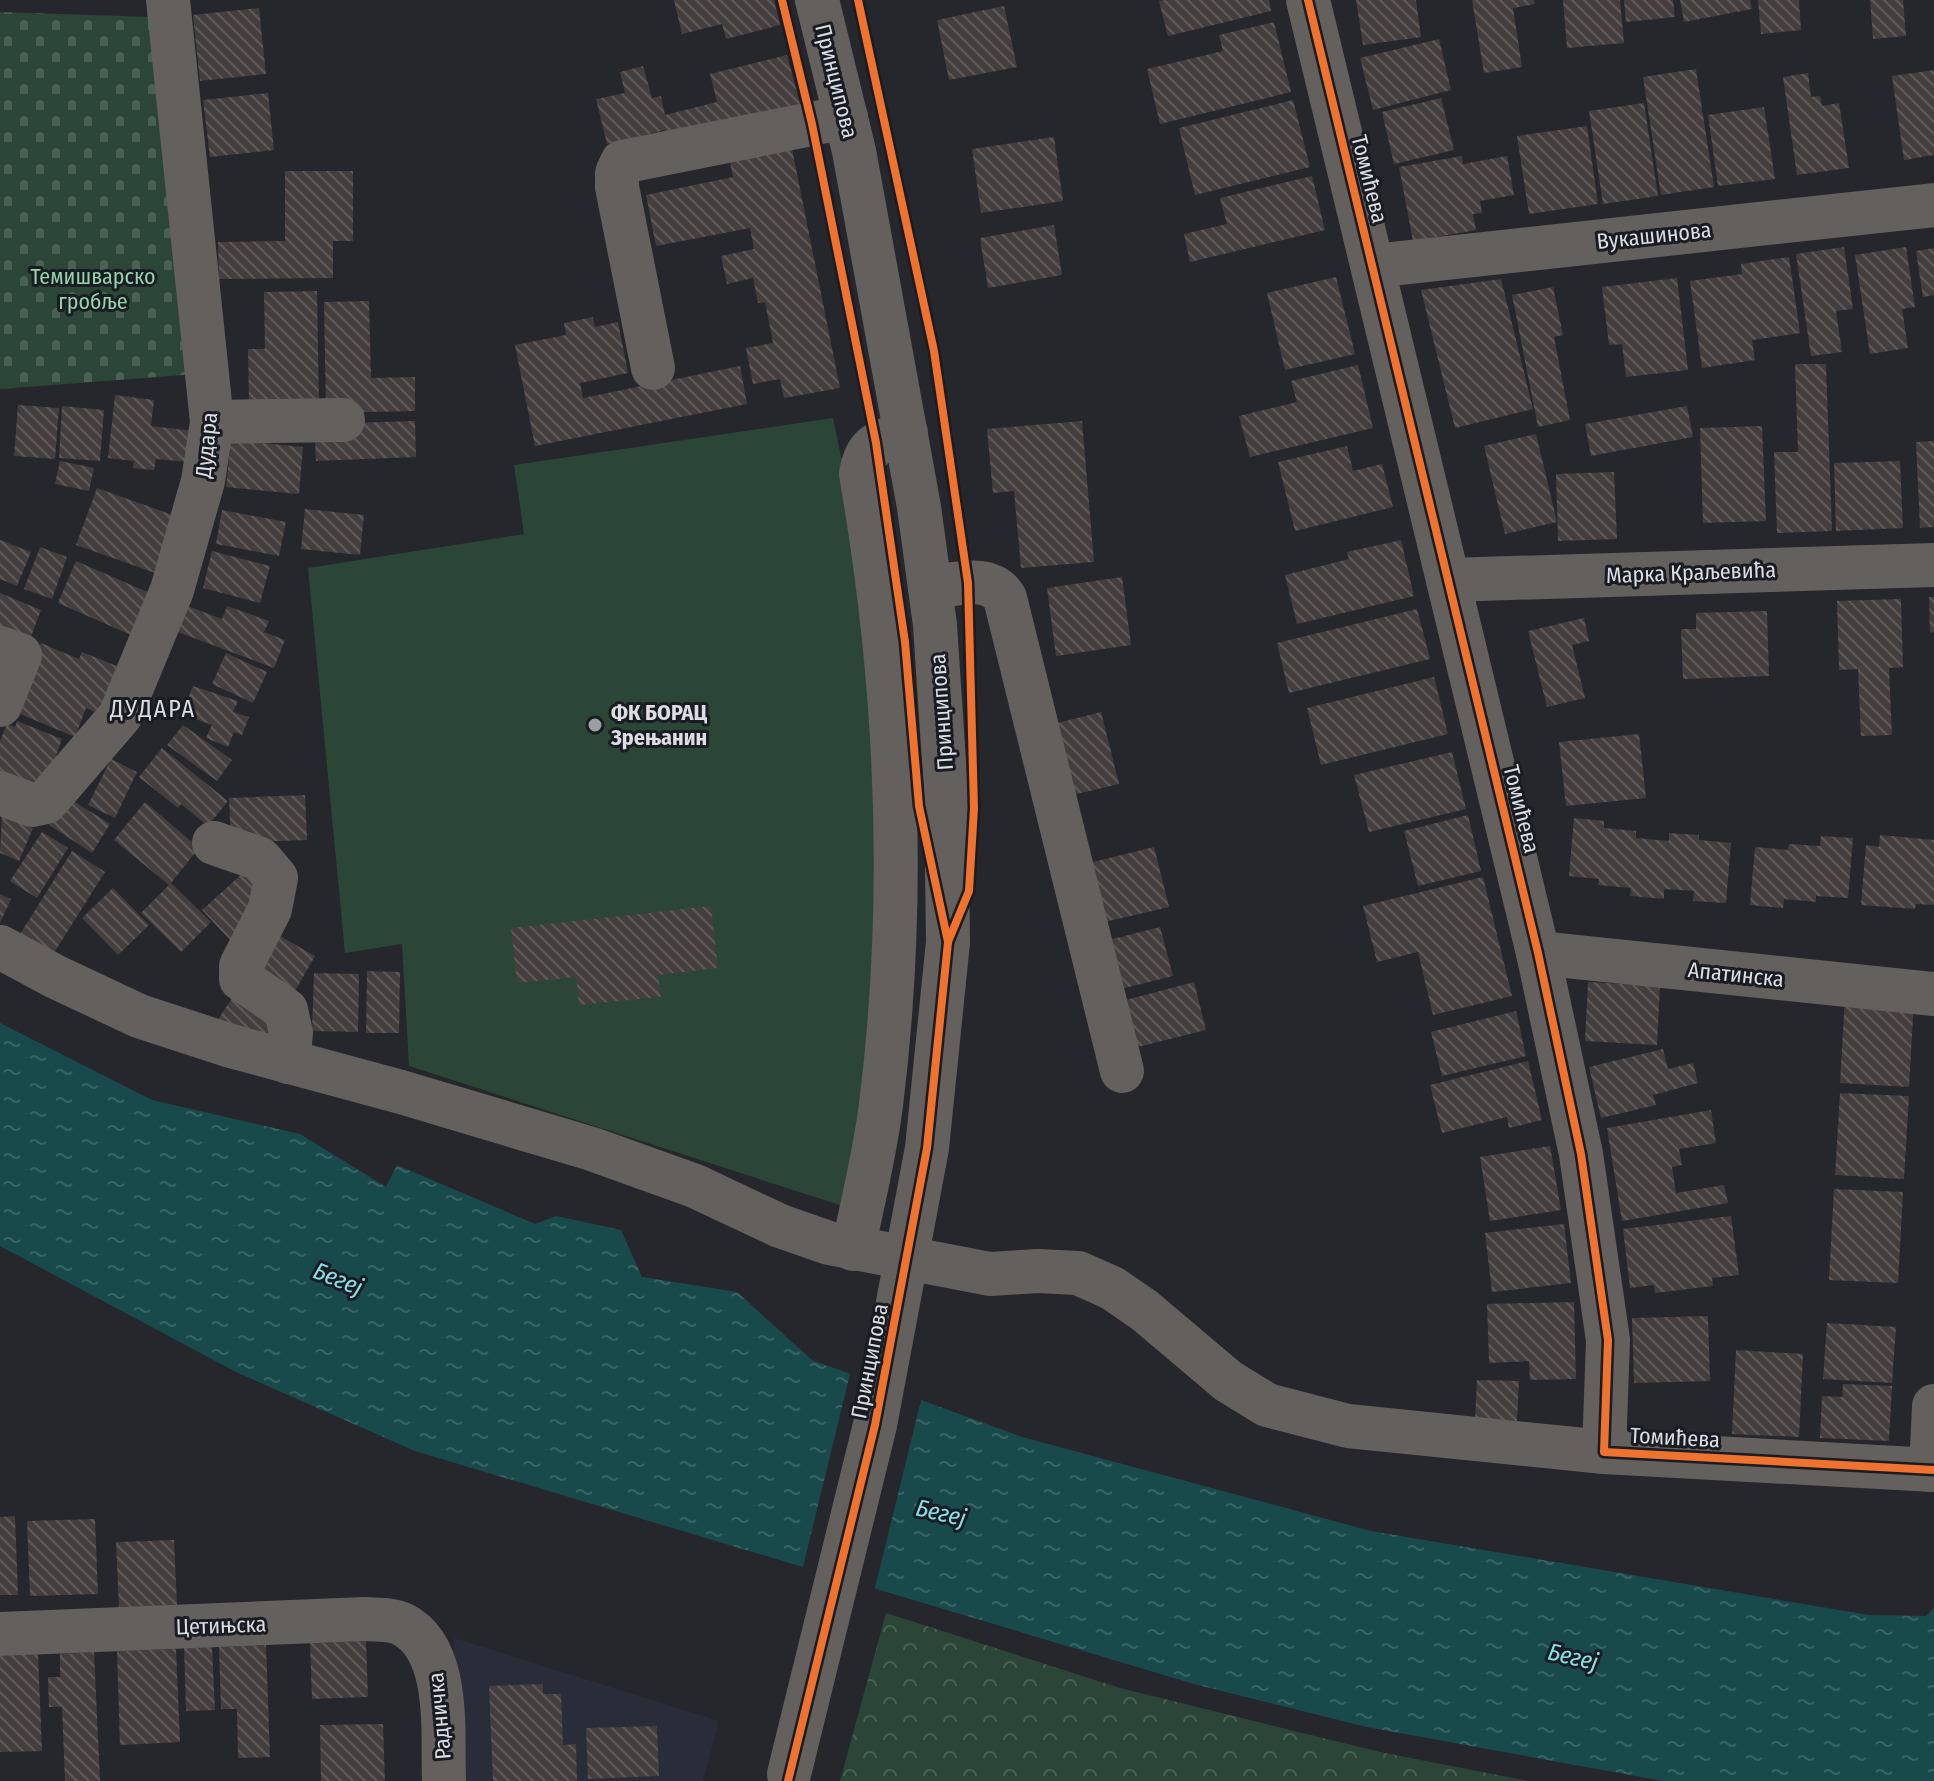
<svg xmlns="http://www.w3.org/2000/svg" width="1934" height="1781" font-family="'Fira Sans Condensed',sans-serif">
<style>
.built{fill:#292d3a}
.forest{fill:url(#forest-crowns)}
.cemetery{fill:url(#cemetery-stones)}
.pitch{fill:#2b4636}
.water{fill:url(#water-ripples)}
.pier{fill:#26272c}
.building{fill:url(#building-back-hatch)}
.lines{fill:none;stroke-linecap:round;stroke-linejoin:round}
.minor{stroke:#64605d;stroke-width:44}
.minor-bridge{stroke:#64605d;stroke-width:44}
.cycleway-casing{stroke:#1a1c24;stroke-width:13}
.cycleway{stroke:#ef722f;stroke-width:8}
.poi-dot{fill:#9d9ea4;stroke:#1a1c24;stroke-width:3}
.labels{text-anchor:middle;stroke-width:6;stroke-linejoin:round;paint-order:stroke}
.street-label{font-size:22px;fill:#dddee4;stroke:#1a1c24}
.park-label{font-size:22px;fill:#95d3aa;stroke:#1a1c24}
.poi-label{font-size:22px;font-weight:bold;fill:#dddee4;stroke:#1a1c24;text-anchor:start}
.neighbourhood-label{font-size:24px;letter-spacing:2px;fill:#dddee4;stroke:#1a1c24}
.water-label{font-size:24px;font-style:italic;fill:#88e0e5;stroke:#1a1c24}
</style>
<defs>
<pattern id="forest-crowns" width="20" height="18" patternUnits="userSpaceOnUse" patternTransform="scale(2)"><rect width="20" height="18" fill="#2b4636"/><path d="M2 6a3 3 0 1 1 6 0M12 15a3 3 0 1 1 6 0" fill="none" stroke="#496053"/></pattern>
<pattern id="cemetery-stones" width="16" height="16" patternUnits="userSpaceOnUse" patternTransform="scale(2)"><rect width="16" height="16" fill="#2b4636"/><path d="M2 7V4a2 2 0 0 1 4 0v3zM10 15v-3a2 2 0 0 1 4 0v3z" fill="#496053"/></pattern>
<pattern id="water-ripples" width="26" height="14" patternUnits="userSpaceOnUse" patternTransform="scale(2)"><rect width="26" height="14" fill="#184a4c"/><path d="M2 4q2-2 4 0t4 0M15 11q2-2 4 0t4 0" fill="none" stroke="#396466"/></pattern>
<pattern id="building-back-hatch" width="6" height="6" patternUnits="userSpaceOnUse" patternTransform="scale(2)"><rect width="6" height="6" fill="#443e3e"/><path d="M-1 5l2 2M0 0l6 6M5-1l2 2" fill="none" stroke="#5f595a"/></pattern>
</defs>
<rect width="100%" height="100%" fill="#26272c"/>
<polygon class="built" points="454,1638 719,1721 703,1781 459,1781"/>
<polygon class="forest" points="886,1613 1120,1688 1380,1752 1528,1781 840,1781"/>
<polygon class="cemetery" points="0,12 151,17 197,374 0,389"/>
<polygon class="pitch" points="833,418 853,514 882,791 873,1061 846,1207 409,1066 402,944 345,953 308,568 524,534 514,465"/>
<polygon class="water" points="0,1023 152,1100 300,1134 386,1187 397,1165 535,1224 556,1216 621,1230 642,1277 737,1292 812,1360 1022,1437 1371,1531 1869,1615 1926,1616 1934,1608 1934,1781 1663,1781 1367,1727 1194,1684 415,1451 236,1372 0,1246"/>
<polygon class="pier" points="851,1370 922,1396 874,1592 802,1571"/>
<g class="building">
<polygon points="674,0 774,0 780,25 726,39 722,24 682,34"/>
<polygon points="1165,0 1269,0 1271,11 1168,36 1159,1"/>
<polygon points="1356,0 1416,0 1421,37 1363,45"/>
<polygon points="1472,0 1534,0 1535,4 1513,8 1522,67 1484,73"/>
<polygon points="1563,0 1620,0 1624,43 1567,48"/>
<polygon points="1624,0 1673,0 1675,17 1626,22"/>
<polygon points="1680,0 1750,0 1752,9 1684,22"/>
<polygon points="1758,0 1799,0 1801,30 1761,34"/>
<polygon points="1870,0 1903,0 1906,36 1873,39"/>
<polygon points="1004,6 1017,67 949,80 937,20"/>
<polygon points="259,8 266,74 200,81 193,15"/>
<polygon points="1274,22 1291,92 1160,124 1147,69 1223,51 1219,35"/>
<polygon points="1439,39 1451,90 1373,110 1360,58"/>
<polygon points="787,55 802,111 669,144 665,130 607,144 596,99 625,93 620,72 643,66 652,98 661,96 665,115 717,102 710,74"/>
<polygon points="1696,69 1714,187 1661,195 1643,77"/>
<polygon points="1934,70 1934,155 1904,160 1892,76"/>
<polygon points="1808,73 1811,97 1820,96 1822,106 1839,103 1849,168 1797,175 1783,77"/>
<polygon points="268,93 274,150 210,157 203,100"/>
<polygon points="1441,98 1454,150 1394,164 1382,112"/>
<polygon points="1293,100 1310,167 1195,195 1179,128"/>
<polygon points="1644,103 1658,196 1603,204 1589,111"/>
<polygon points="1764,107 1775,179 1718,186 1708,115"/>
<polygon points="1587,126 1598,204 1529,214 1517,136"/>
<polygon points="1054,137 1063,201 981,213 972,149"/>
<polygon points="790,139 840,388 784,398 780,379 753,384 746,348 773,343 765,302 758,303 753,278 727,284 721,256 754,249 750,228 656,246 646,195 733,177 728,152"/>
<polygon points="1462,156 1463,164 1507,156 1514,195 1480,201 1482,213 1473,214 1476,230 1413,241 1399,167"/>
<polygon points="285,171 353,171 353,241 333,241 333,278 219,279 218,242 285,241"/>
<polygon points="1312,176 1325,230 1190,262 1184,234 1227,224 1220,198"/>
<polygon points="1054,225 1062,275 988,288 980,238"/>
<polygon points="1844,247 1853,309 1836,311 1842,352 1811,356 1796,254"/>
<polygon points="1906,247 1915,307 1902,309 1908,348 1870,354 1855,255"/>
<polygon points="1934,248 1934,295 1923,297 1916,251"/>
<polygon points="1789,257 1800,333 1752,340 1755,360 1702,368 1690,281 1742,274 1741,264"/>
<polygon points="1336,277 1355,354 1285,370 1267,293"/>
<polygon points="1677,278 1688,370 1626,377 1622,344 1609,345 1602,287"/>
<polygon points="1501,279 1533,409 1455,428 1421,290"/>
<polygon points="1553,287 1563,335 1554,337 1570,420 1538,427 1512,295"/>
<polygon points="317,291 319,405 249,407 248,349 265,349 264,292"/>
<polygon points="369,301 371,378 415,377 415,411 326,413 324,302"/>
<polygon points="593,317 595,327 618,322 628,373 580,383 583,398 740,366 747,404 535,446 515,345 566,335 564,323"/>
<polygon points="1795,364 1826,364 1832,531 1777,533 1774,452 1798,452"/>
<polygon points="1358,365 1373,428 1250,457 1239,416 1297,402 1291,381"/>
<polygon points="115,395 154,400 151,426 194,431 190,462 156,459 154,470 133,468 134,461 108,458"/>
<polygon points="18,405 59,408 55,459 14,456"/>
<polygon points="62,406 104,410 100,461 59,458"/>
<polygon points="1687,406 1693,437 1591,456 1585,424"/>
<polygon points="415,421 416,457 316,461 314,424"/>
<polygon points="1082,421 1094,562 1021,568 1014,491 993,493 987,429"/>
<polygon points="1762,426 1766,521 1703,523 1700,428"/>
<polygon points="1536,434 1557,522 1505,534 1484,446"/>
<polygon points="231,440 303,447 299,494 226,487"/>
<polygon points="1934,441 1934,527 1920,528 1916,442"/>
<polygon points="1347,446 1353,471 1382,464 1393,507 1295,531 1278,462"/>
<polygon points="60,461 94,468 89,491 55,484"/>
<polygon points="1900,461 1903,528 1836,531 1834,463"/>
<polygon points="1614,472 1617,539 1558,541 1556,474"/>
<polygon points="97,488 181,518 161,575 76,545"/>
<polygon points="305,509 364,515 360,555 301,549"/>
<polygon points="222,510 286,522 279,556 216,544"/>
<polygon points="0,540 31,552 17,586 0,579"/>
<polygon points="1401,540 1414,596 1297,624 1285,575 1349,559 1347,552"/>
<polygon points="40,547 67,557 52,599 24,589"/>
<polygon points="212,551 270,566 260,603 203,588"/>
<polygon points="76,561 159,597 140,639 58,603"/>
<polygon points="1122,577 1131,645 1056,656 1047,588"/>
<polygon points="0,593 41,610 27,647 0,636"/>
<polygon points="1929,597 1934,597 1934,632 1930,633"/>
<polygon points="1901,599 1903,667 1889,668 1892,735 1861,736 1858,669 1839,670 1837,601"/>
<polygon points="185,605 222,619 227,606 269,621 264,632 285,640 274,668 175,631"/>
<polygon points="1417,609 1430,659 1289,693 1277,643"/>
<polygon points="1767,611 1769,676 1683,679 1681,629 1696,629 1696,613"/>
<polygon points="1584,618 1589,641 1572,645 1585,698 1547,707 1528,631"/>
<polygon points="41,643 79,659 82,652 119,667 100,714 86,708 75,737 13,711"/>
<polygon points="226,653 267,672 253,703 212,684"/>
<polygon points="1434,677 1448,734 1321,765 1307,708"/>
<polygon points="193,686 238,701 233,712 249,717 242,735 234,732 228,747 206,738 212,725 182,714"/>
<polygon points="1101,712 1119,784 1060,798 1042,727"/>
<polygon points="17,721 62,739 54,761 32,795 0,782 0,741 7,724 15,727"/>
<polygon points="183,725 232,760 217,781 167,745"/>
<polygon points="1639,734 1646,798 1566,806 1559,742"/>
<polygon points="162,748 228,801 208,826 181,804 178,808 139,777"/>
<polygon points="1452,752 1466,809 1369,832 1354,775"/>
<polygon points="111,759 137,772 115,818 88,805"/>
<polygon points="305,795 307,840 231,843 229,798"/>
<polygon points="67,797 110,824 92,853 49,825"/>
<polygon points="145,802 199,848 171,883 211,922 181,952 141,913 169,885 114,840"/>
<polygon points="2,815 33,828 19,861 0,853"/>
<polygon points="1468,815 1481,871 1418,886 1404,831"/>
<polygon points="1574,818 1604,821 1604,828 1636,831 1636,838 1669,841 1669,833 1699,835 1699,840 1731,843 1726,903 1693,901 1694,891 1664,889 1664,899 1630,896 1631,888 1598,885 1599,879 1569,876"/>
<polygon points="42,832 68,848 37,898 10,881"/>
<polygon points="1880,835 1934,840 1934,905 1916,904 1915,909 1861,905 1866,845 1879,847"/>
<polygon points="1821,836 1853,838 1848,898 1816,896 1816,902 1784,899 1783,908 1750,905 1755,847 1788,850 1789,844 1820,846"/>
<polygon points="1154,847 1169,907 1092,925 1077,866"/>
<polygon points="72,851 105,872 50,959 17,939"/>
<polygon points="243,873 271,903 230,940 202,910"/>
<polygon points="1483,877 1512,996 1433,1015 1418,952 1377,962 1363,906"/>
<polygon points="113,888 149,925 118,955 82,918"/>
<polygon points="0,894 11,899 0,923"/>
<polygon points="711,906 718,968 658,975 661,997 579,1005 576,977 517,983 511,928"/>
<polygon points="1160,927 1173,976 1109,992 1097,943"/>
<polygon points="278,935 315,956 291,998 254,977"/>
<polygon points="367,971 400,972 399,1033 366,1033"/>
<polygon points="314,973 359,974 358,1032 312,1031"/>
<polygon points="1194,982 1206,1030 1134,1048 1122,1001"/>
<polygon points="1588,982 1660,986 1657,1045 1585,1041"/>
<polygon points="234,995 283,1023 266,1052 215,1024"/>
<polygon points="1845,997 1914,1001 1909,1087 1840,1083"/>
<polygon points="1516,1011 1526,1056 1442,1076 1431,1032"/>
<polygon points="1663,1049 1668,1069 1693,1063 1698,1083 1653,1095 1656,1105 1601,1118 1589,1067"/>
<polygon points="1528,1061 1542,1120 1509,1128 1507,1117 1442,1133 1430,1085"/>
<polygon points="1840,1093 1909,1096 1904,1179 1835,1175"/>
<polygon points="1711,1110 1716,1143 1679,1149 1682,1165 1672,1167 1676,1193 1724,1185 1728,1203 1622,1221 1607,1128"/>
<polygon points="1550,1146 1561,1210 1490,1221 1480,1157"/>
<polygon points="1834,1189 1903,1192 1898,1283 1829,1280"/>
<polygon points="1731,1216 1739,1275 1712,1278 1713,1286 1655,1293 1654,1285 1630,1288 1623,1229"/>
<polygon points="1564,1224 1571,1283 1492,1292 1485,1233"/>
<polygon points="1574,1302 1576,1379 1530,1380 1529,1361 1489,1363 1487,1304"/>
<polygon points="1708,1316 1710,1381 1634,1383 1632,1318"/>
<polygon points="1827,1323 1896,1327 1892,1383 1823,1379"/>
<polygon points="1736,1350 1803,1354 1799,1437 1732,1434"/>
<polygon points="1477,1380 1519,1381 1517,1421 1475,1419"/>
<polygon points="1843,1384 1892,1386 1889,1441 1820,1438 1822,1396 1842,1397"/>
<polygon points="15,1516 18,1595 0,1595 0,1517"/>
<polygon points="95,1519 98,1594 30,1596 27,1521"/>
<polygon points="174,1540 177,1606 119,1608 116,1542"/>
<polygon points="366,1641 368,1697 312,1699 310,1643"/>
<polygon points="266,1645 270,1757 238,1758 237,1709 221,1709 219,1647"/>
<polygon points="212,1647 215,1710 186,1711 184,1648"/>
<polygon points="176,1649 180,1742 120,1745 117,1651"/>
<polygon points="94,1652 100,1781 65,1781 62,1707 49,1707 48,1677 60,1677 60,1654"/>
<polygon points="38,1654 42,1751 0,1752 0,1656"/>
<polygon points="543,1684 543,1694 561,1694 563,1745 576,1744 577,1781 493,1781 489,1686"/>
<polygon points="383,1724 385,1781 321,1781 320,1725"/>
<polygon points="657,1726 659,1776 588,1779 586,1728"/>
</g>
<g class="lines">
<g class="minor">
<polyline points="817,0 854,151 919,507 935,625 946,792 948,942"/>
<polyline points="1308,0 1538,953 1581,1154 1608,1340 1604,1452 1934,1470"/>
<polyline points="1373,266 1934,205"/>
<polyline points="653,368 617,187 617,173 622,162 846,117"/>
<polyline points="212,422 343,420"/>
<polyline points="1448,580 1934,565"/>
<path d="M930,587C955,585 990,573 1005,598L1122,1071"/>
<polyline points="0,648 20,655 0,705"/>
<polyline points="0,793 32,805 46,802 120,716 172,590 203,481 212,422 168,0"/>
<polyline points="214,843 260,859 276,878 270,909 241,966 241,979 286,1010 291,1033 288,1062"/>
<polyline points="0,947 56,977 139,1016 231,1046 401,1092 592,1149 695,1186 780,1226 829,1243 990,1274 1038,1271 1078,1273 1112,1288 1144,1310 1228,1381 1267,1405 1348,1426 1604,1452"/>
<polyline points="1538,953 1934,994"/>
<path d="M853,1249C863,1201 875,1153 881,1105C907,896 897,681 861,474C866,443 879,442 906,433"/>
<polyline points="1931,1470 1934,1406"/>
<path d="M0,1634L365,1619C376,1620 392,1619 402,1624C452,1649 442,1734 444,1781"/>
</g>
<polyline class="minor-bridge" points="789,1774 875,1425 927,1148 948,942"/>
<g class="cycleway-casing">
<g id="cycleway">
<polyline points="782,0 812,124 876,443 905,642 919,806 948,942"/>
<polyline points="1308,0 1538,953 1581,1154 1608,1340 1604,1452 1934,1470"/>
<polyline points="788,1781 875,1425 927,1148 948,942 969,891 974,808 968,583 934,351 858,0"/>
</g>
</g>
<use href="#cycleway" class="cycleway"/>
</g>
<circle class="poi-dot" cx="595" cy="725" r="8"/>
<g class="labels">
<g class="street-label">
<text transform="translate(837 81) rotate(76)" y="8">Принципова</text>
<text transform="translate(1370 179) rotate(76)" y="8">Томићева</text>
<text transform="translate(1654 235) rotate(-6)" y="8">Вукашинова</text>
<text transform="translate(206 445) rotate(-84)" y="8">Дудара</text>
<text transform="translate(1691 572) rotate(-2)" y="8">Марка Краљевића</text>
<text transform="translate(941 712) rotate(-94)" y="8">Принципова</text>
<text transform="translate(1522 809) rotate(76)" y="8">Томићева</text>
<text transform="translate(1736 974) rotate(6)" y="8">Апатинска</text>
<text transform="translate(869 1361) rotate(-79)" y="8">Принципова</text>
<text transform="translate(1675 1437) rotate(3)" y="8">Томићева</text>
<text transform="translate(221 1625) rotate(-2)" y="8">Цетињска</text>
<text transform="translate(439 1716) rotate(-95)" y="8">Радничка</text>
</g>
<g class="park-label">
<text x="93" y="284">Темишварско<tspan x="93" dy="25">гробље</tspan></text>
</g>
<g class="poi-label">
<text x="611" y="720">ФК БОРАЦ<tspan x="611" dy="25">Зрењанин</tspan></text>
</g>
<g class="neighbourhood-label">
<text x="153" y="717">ДУДАРА</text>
</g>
<g class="water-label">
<text transform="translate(338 1279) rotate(22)" y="8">Бегеј</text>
<text transform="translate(941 1513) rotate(13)" y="8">Бегеј</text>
<text transform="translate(1573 1657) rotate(13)" y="8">Бегеј</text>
</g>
</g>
</svg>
